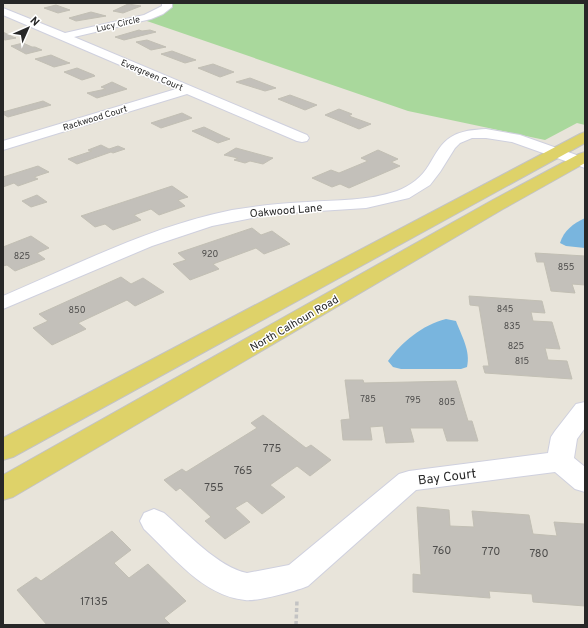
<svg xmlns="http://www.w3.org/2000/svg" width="588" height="628" font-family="Overpass,sans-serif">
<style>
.green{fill:#a9d89c}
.water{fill:#79b5de}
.building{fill:#c3c0ba;stroke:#c2bfb4}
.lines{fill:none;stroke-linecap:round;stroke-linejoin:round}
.minor-casing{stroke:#cfd0de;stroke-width:2}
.major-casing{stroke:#c3c3c3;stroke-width:2}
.path{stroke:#c3c3c3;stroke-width:3.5;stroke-dasharray:4 2.5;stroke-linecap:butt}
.minor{fill:#fff;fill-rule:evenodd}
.major{fill:#ded269;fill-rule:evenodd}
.labels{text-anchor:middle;stroke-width:3;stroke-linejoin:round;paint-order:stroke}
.far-street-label{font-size:9px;fill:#272727;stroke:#fff}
.number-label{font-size:9px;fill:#4e4d4c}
.street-label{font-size:11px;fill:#272727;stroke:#fff}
.near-number-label{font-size:11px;fill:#4e4d4c}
.near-street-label{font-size:13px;fill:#272727;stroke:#fff}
</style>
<rect width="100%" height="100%" fill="#e8e4da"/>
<polygon class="green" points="173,3 585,3 585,125 577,123 545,140 408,111 144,20 164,13 173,7"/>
<g class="water">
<path d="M585,218V248L566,246L560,243C564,230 573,224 585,218Z"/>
<path d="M446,319L456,321C461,335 471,351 467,367L461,369H401L393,367L388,361C402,342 422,325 446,319Z"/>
</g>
<g class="building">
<polygon points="128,4 141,6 123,13 113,11"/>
<polygon points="56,5 70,10 58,13 44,8"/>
<polygon points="91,12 106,16 76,21 69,18"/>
<polygon points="139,30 142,31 150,30 156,32 124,40 115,37"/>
<polygon points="3,32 13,37 16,38 5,40 3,39"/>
<polygon points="147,40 166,47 151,50 136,42"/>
<polygon points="23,43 32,47 35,47 42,50 26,54 11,46"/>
<polygon points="172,51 196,60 185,63 161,54"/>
<polygon points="51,55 67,62 70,63 54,67 35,59"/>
<polygon points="213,64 234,72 220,77 198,68"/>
<polygon points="77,68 94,75 95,76 82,80 64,72"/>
<polygon points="250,78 276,88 265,91 236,82"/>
<polygon points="112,82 127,89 97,98 87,93 106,89 101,87"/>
<polygon points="290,95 317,105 305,110 278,99"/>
<polygon points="43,101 51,105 8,117 3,114 3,112"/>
<polygon points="339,109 352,114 349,116 371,124 359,129 325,115"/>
<polygon points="182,113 192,118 161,128 151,123"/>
<polygon points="204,127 225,137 230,139 218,143 192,131"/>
<polygon points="101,145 109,149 118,146 125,149 113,153 111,152 77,164 68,159 92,151 88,150"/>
<polygon points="236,148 269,157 273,158 263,164 250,161 245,163 234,160 238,158 224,155"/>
<polygon points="378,150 398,159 391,162 400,166 349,188 340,184 332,187 312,178 331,170 339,173 368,161 361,158"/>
<polygon points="38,166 49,172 34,177 38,179 18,186 14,183 3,187 3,177"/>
<polygon points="172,186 188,197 178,200 185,206 159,215 151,209 134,215 141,220 113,230 105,224 95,227 81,216"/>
<polygon points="37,195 47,202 31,207 22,201"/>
<polygon points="252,228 261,235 272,231 290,244 264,254 256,248 213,264 219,269 190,280 173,264 186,260 178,253"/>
<polygon points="31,236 49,248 37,253 45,259 15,271 7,265 3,266 3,247"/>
<polygon points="535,253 585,256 585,285 572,284 575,293 551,291 544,262 537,262"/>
<polygon points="121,277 131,284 143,278 164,292 135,306 127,300 78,323 86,329 52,345 33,328 48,321 39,314"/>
<polygon points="469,296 542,301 545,313 531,312 533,321 552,322 560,349 545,348 548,360 567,361 572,379 485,373 483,366 489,366 479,306 470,305"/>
<polygon points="345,380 363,380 364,383 456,381 468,421 472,421 478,441 447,441 443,428 410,428 414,442 386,443 383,426 370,427 372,440 343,440 341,420 350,419"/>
<polygon points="263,415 306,448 311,445 331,460 310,476 297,466 270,485 285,497 262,514 247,501 235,508 250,522 225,539 205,521 211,517 180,488 176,491 164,480 182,469 186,472 257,428 251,423"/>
<polygon points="417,507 449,510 450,526 474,527 472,511 529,515 533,534 557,536 554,522 584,524 585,606 533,602 532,594 489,591 490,598 413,592 413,574 421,575"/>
<polygon points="112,531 131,550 114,563 129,578 148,564 186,601 164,618 171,625 47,625 17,590 36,577 41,581"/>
</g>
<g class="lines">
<g class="minor-casing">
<g id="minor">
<polygon points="162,3 172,3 172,7 163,14 151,19 74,37 307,135 309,138 307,141 302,142 297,141 187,94 3,150 3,141 176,89 3,15 3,8 65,33 144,15 162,6"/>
<path d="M486,129L520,135L585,158V168L512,142L486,138H472L460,143L455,148L440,172L430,185L409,198L366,208L272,214L212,226L152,246L3,309V296C78,264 152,226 232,210C257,206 282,203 307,202C337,200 368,201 397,191C410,186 422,177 429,165C435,155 441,143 451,137C462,130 474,130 486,129Z"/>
<path d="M585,402V428L577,439L574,458L585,467V492L575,489L555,472L416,490L308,586C296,591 256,602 245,600C203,596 173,556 144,529L140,521L144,513L154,509L164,513C186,532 219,568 247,573L289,565L399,474L409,471L548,453L551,437L555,431L576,404Z"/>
</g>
</g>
<g class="major-casing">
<g id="major">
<polygon points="585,132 585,143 13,457 3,460 3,438 580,134"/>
<polygon points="585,152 585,163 503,209 13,497 3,500 3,475 491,201 579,154"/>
</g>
</g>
<polyline class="path" points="296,625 297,600"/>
<use href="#minor" class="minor"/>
<use href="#major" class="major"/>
</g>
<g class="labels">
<g class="far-street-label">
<text transform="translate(118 24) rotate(-13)" y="3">Lucy Circle</text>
<text transform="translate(152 75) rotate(23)" y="3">Evergreen Court</text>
<text transform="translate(95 118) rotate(-17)" y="3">Rackwood Court</text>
</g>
<g class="number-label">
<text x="210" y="257">920</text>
<text x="22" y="259">825</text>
<text x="566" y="270">855</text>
<text x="505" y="312">845</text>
<text x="77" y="313">850</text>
<text x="512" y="329">835</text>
<text x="516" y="349">825</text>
<text x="522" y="364">815</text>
<text x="368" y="402">785</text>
<text x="413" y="403">795</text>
<text x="447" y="405">805</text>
</g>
<g class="street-label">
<text transform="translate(286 210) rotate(-5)" y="4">Oakwood Lane</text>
<text transform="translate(294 323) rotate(-30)" y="4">North Calhoun Road</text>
</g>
<g class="near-number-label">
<text x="272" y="452">775</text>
<text x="243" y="474">765</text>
<text x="214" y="491">755</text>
<text x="442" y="554">760</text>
<text x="491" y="555">770</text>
<text x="539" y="557">780</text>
<text x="94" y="605">17135</text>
</g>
<g class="near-street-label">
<text transform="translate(447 476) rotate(-7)" y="5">Bay Court</text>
</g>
</g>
<rect width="588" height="628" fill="none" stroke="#272727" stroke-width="8"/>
<g transform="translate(28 28) rotate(45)" stroke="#ffffff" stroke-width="3" paint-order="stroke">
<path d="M0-3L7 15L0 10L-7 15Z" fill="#272727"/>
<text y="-6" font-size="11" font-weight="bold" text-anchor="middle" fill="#272727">N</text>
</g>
</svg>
